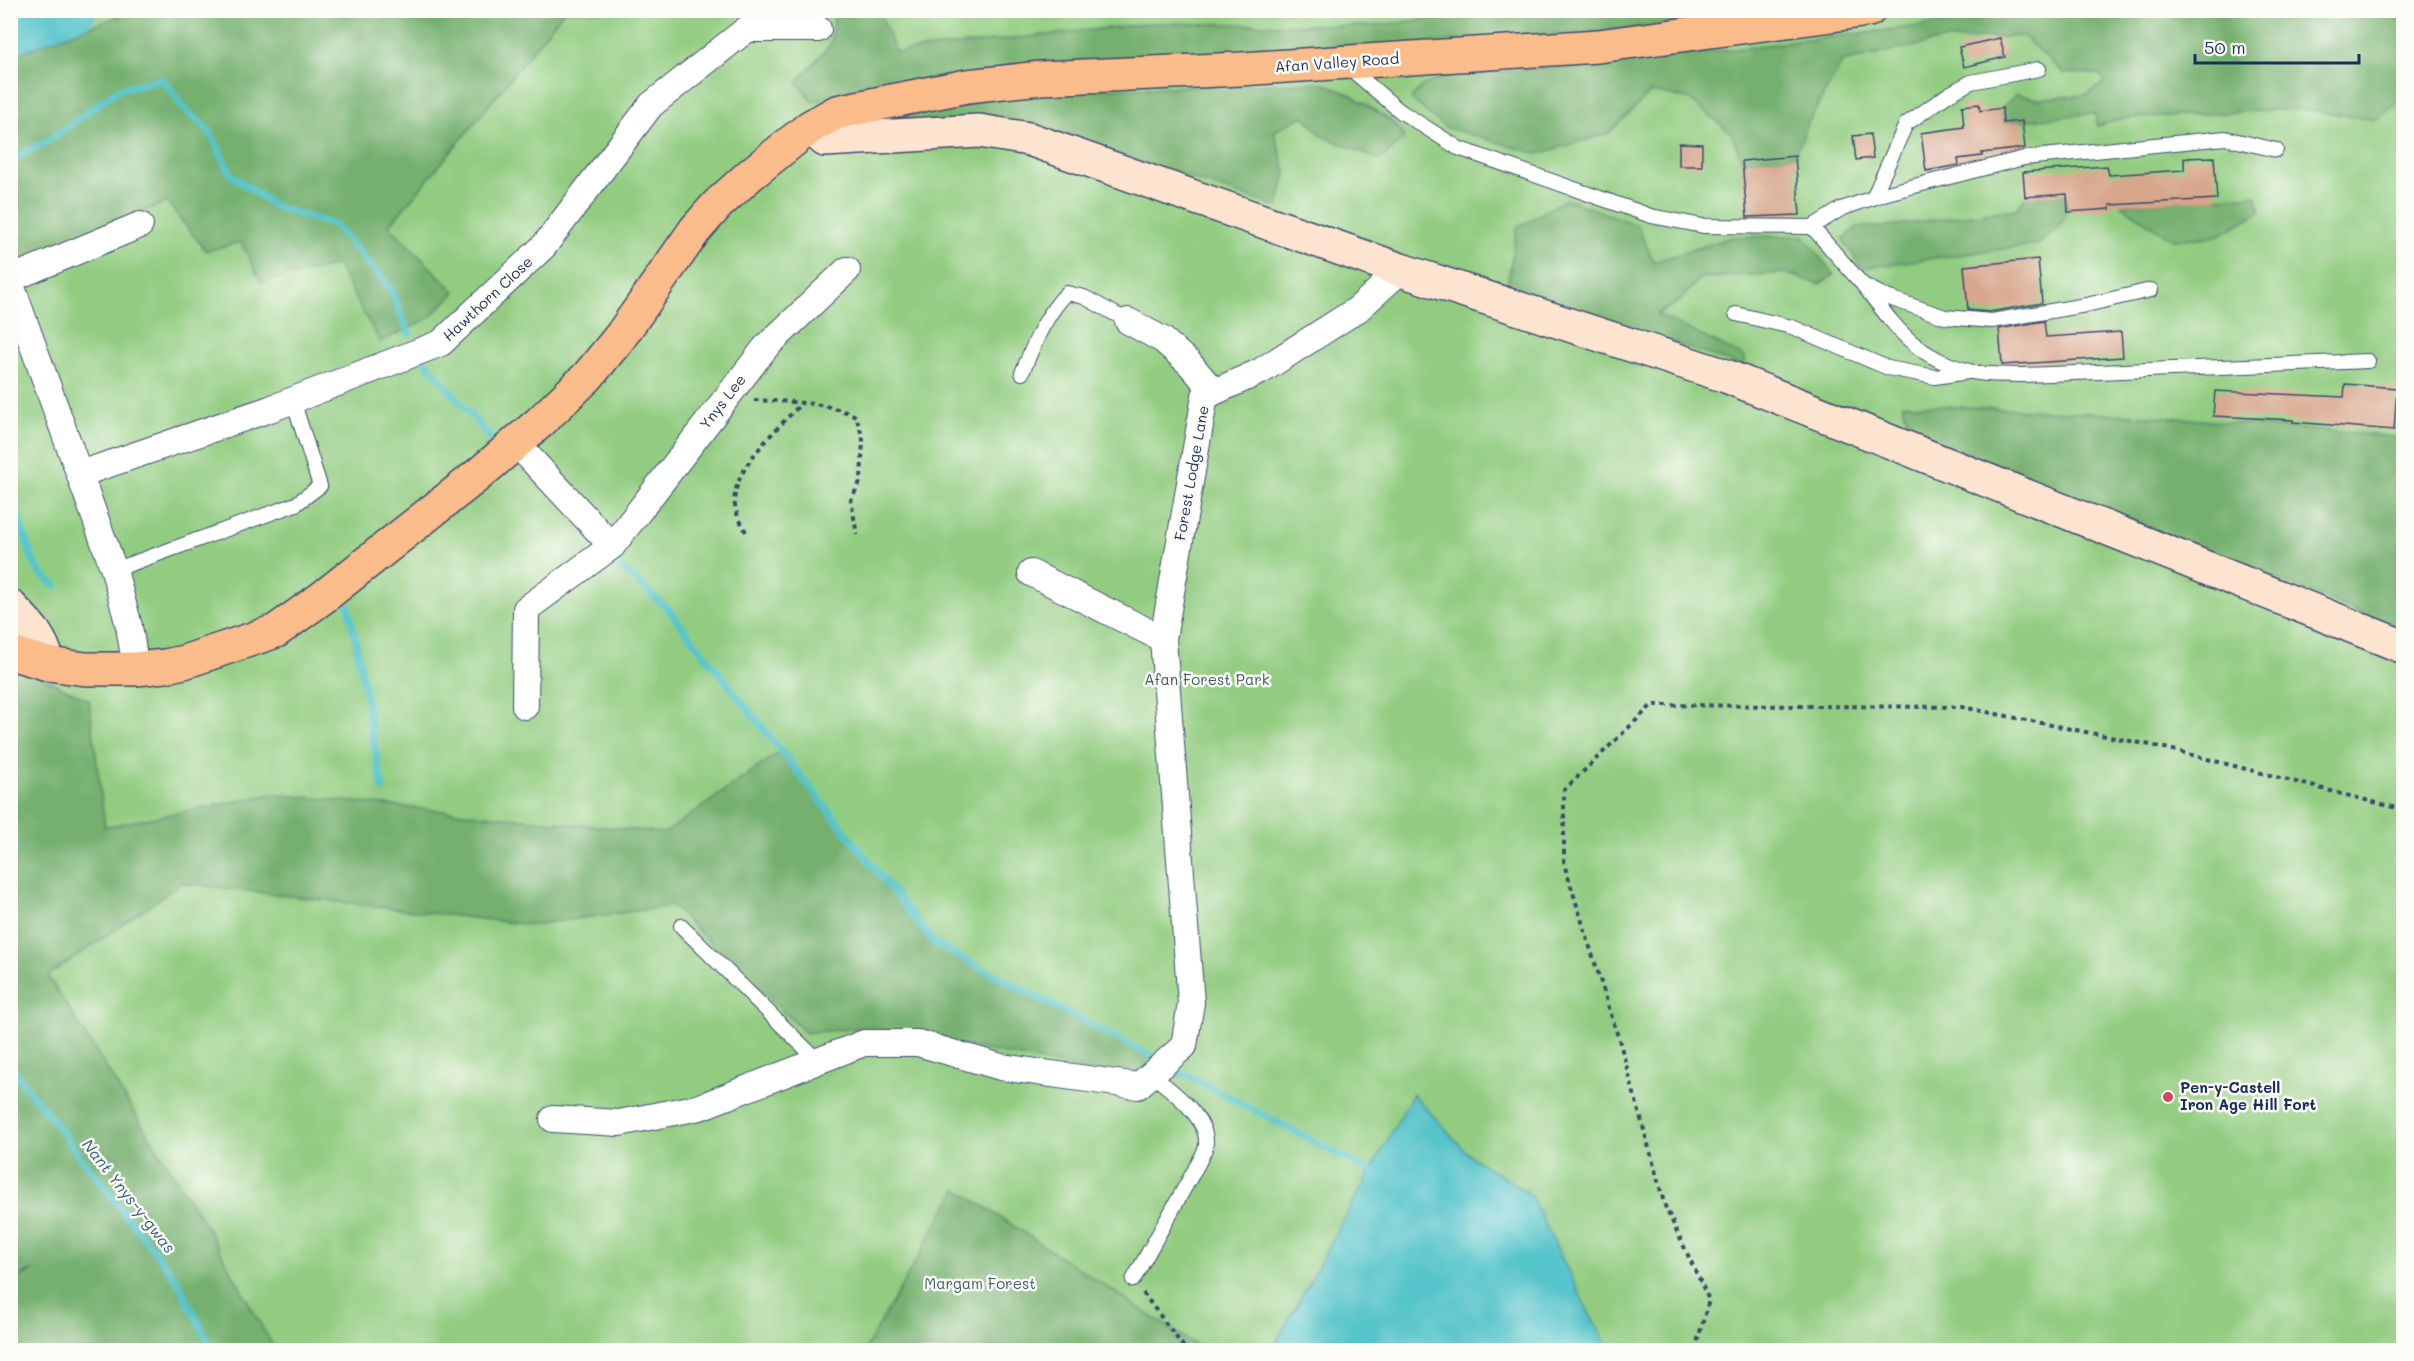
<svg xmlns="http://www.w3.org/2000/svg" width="2414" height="1361" font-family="Mali,sans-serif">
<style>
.green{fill:#91cc80;stroke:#567e6f;stroke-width:1.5}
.forest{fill:#74b06e;stroke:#487066;stroke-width:1.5}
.water{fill:#56c4cb;stroke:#387a94;stroke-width:1.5}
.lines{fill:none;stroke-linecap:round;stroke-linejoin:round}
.stream{stroke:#56c4cb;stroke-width:7}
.river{stroke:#56c4cb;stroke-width:39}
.building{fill:#d7a68b}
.lane-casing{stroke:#3b4a6e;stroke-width:16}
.street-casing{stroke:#3b4a6e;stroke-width:28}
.secondary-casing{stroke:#3b4a6e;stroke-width:36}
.primary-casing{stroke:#3b4a6e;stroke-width:36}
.path{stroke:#3b4a6e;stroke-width:4;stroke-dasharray:4.5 4.5;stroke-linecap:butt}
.lane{stroke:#fff;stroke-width:14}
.street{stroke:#fff;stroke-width:26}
.secondary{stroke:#fde4d0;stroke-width:33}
.primary{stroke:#f9bc8a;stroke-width:33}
.poi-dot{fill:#d1495b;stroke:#fdfcf7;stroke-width:2}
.labels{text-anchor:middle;stroke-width:5;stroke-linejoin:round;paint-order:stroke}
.street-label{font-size:15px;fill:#1b2f5e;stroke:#fdfcf7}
.park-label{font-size:15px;fill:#3e5e68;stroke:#fdfcf7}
.poi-label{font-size:15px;font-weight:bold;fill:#1b2f5e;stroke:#fdfcf7;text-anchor:start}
.water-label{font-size:16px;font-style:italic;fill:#2d5c7f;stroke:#fdfcf7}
</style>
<rect width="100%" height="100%" fill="#fdfcf7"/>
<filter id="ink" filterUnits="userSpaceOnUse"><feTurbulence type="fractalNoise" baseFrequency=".0167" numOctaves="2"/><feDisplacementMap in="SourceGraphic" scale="12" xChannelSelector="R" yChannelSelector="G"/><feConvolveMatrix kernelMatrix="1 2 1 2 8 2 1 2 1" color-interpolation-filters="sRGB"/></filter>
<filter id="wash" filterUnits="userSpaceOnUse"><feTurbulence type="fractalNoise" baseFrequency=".008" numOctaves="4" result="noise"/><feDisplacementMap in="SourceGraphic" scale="24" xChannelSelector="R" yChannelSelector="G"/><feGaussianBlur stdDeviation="1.35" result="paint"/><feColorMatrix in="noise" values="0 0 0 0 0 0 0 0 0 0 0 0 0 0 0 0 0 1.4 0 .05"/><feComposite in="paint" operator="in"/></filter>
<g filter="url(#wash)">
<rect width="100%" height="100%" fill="#f3e2c6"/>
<polygon class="green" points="10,11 2403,11 2403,1350 11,1350"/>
<g class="forest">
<polygon points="1509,10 1746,11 1628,29 940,77 862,88 813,102 797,82 831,44 835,11 879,11 896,52 1152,23 1370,26"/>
<polygon points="2280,10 2283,13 2307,10 2403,11 2403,98 2377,120 2301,109 2124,118 2097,126 2095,113 2003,123 2002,108 2016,94 2037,99 2086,95 2105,82 2100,74 2063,73 2023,36 1942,40 1842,62 1808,123 1795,156 1742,161 1731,133 1689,99 1651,92 1609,133 1538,154 1445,127 1411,99 1422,86 1443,77 1680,56 2040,11"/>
<polygon points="133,11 564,11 482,114 389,226 455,292 428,319 380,342 337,265 261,282 241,242 206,251 167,202 11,263 10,56"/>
<polygon points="1323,83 1351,95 1393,122 1405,138 1380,160 1322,136 1304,116 1274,131 1286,172 1278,207 1025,124 871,125 868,118 915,107 1052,90"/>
<path d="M2067,194C2069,222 2059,227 2039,244L1861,268L1843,239L1857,227H1882L2017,209L2025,197Z"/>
<polygon points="2256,195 2261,211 2218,236 2173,240 2121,205"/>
<polygon points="1566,199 1637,225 1654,262 1732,237 1804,236 1834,275 1819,284 1785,273 1700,278 1680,301 1657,314 1745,357 1745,367 1507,286 1517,228"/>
<polygon points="1902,404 2154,416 2395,437 2403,434 2403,630 1911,431"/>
<polygon points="11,663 89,700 105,827 273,794 665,833 781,751 935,944 1188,1076 1092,1071 870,1027 806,1033 672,906 531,925 182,883 48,976 206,1226 275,1350 11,1350 11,1282 35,1270 11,1277"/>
<polygon points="957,1189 1203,1350 865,1350"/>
</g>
<polygon class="water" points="1413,1094 1471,1157 1530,1194 1588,1311 1610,1350 1272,1350"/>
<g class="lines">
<g class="stream">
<polyline points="10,160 48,141 119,89 163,79 182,106 210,132 231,175 276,207 335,225 390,288 409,334"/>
<polyline points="425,361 491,439"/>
<polyline points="10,491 32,558 40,573 56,586"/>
<polyline points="623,569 668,609 935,944 1158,1060"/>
<path d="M348,606C363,667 369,728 383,789"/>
<polyline points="10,854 15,850"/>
<polyline points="1168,1065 1379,1176"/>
<polyline points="10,1066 176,1279 213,1350"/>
</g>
<polyline class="river" points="10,35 77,10"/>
</g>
<g id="blocks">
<g class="building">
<polygon points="2000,38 2005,57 1964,67 1959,47"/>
<polygon points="1979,104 1980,111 2002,108 2003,123 2022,121 2025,148 1982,153 1982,156 1958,159 1959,165 1926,171 1921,133 1964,127 1962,106"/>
<polygon points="1870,134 1873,158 1856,160 1853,136"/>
<polygon points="1679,143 1702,144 1702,166 1679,166"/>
<polygon points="1795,156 1800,215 1747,217 1742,161"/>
<polygon points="2214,157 2217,199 2110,205 2110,209 2068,212 2067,194 2025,197 2023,172 2107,166 2109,175 2184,170 2184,158"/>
<polygon points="2038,259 2042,303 1989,312 1968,310 1964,266"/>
<polygon points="2044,321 2046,337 2121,332 2123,357 2002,365 1999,329"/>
<polygon points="2345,384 2397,388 2394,430 2293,422 2293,420 2213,416 2215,391 2344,397"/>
</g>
</g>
</g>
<g filter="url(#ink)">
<use href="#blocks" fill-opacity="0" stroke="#3b4a6e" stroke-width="1.5"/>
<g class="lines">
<g class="lane-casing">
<g id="lane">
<polyline points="1347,66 1400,111 1458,148 1651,216 1703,226 1812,227 1841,209 1887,193 2024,158 2225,138 2276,150"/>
<polyline points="1873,198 1906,124 1949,94 1971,82 2039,69"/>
<polyline points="1812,227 1863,285 1889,298 1945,317 1992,321 2086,305 2151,290"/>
<path d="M1863,285C1896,327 1914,357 1969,371C1985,376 2007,374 2024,375L2368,361"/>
<polyline points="1736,314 1792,327 1888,368 1935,377 1968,372"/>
<path d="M1022,373C1034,344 1045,315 1067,293L1084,297L1128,321"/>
<polyline points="114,570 296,504 320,486 293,400"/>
<polyline points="681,926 818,1061"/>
<path d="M1133,1280L1199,1162C1201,1157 1206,1150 1206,1144C1208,1117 1171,1090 1152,1075"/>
</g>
</g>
<g class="street-casing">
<g id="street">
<polyline points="10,279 140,225"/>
<polyline points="10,282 114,570 129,626 136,669"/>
<polyline points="1128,321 1163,340 1189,363 1214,392"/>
<polyline points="516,443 612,546"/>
<polyline points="80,474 270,409 441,343 544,246 651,105 747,29 818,29"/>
<polyline points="1031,573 1163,639"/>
<polyline points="525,706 526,609 612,546 765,348 847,270"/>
<polyline points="553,1119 619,1123 700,1107 864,1043 918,1043 1001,1067 1138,1086 1184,1046 1191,1003 1163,639 1205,396 1261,371 1358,309 1401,270"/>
</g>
</g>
<g class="secondary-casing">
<g id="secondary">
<polyline points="810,127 825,140 979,131 1029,139 1401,270 1726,376 2404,647"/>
<path d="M10,606C28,624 43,638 48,664"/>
</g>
</g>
<g class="primary-casing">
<polyline id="primary" points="10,653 48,664 86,669 136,669 165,666 184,662 276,631 322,598 478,475 539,423 588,376 620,337 695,230 718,204 750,175 810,127 837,112 967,86 1041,78 1241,69 1598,46 1869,10"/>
</g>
<g class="path">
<path d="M754,400C788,402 824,401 856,416L863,439L861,480L851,500L857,535"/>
<path d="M746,532C742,524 736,514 735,506C729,471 780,426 802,403"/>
<polyline points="1143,1293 1186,1350"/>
<polyline points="1695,1350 1709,1300 1665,1206 1620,1043 1564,864 1564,790 1652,705 1962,707 2165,748 2404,810"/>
</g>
<use href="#lane" class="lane"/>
<use href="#street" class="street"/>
<use href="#secondary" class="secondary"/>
<use href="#primary" class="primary"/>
</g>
</g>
<circle class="poi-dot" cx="2168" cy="1097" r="6"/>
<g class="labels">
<g class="street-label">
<text transform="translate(1337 63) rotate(-4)" y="5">Afan Valley Road</text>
<text transform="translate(488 299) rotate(-43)" y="5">Hawthorn Close</text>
<text transform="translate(723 402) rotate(-52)" y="5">Ynys Lee</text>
<text transform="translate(1192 473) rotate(-80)" y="5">Forest Lodge Lane</text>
</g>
<g class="park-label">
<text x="1207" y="685">Afan Forest Park</text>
<text x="980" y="1289">Margam Forest</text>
</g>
<g class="poi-label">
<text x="2180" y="1093">Pen-y-Castell<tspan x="2180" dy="17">Iron Age Hill Fort</tspan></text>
</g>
<g class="water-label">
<text transform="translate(129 1196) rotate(52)" y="6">Nant Ynys-y-gwas</text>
</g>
</g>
<rect width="2414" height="1361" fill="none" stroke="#fdfcf7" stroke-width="36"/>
<path d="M2195 54v9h164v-9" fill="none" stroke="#1b2f5e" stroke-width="3"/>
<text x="2204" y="54" font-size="18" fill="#1b2f5e" stroke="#fdfcf7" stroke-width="4.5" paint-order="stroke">50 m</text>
</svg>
